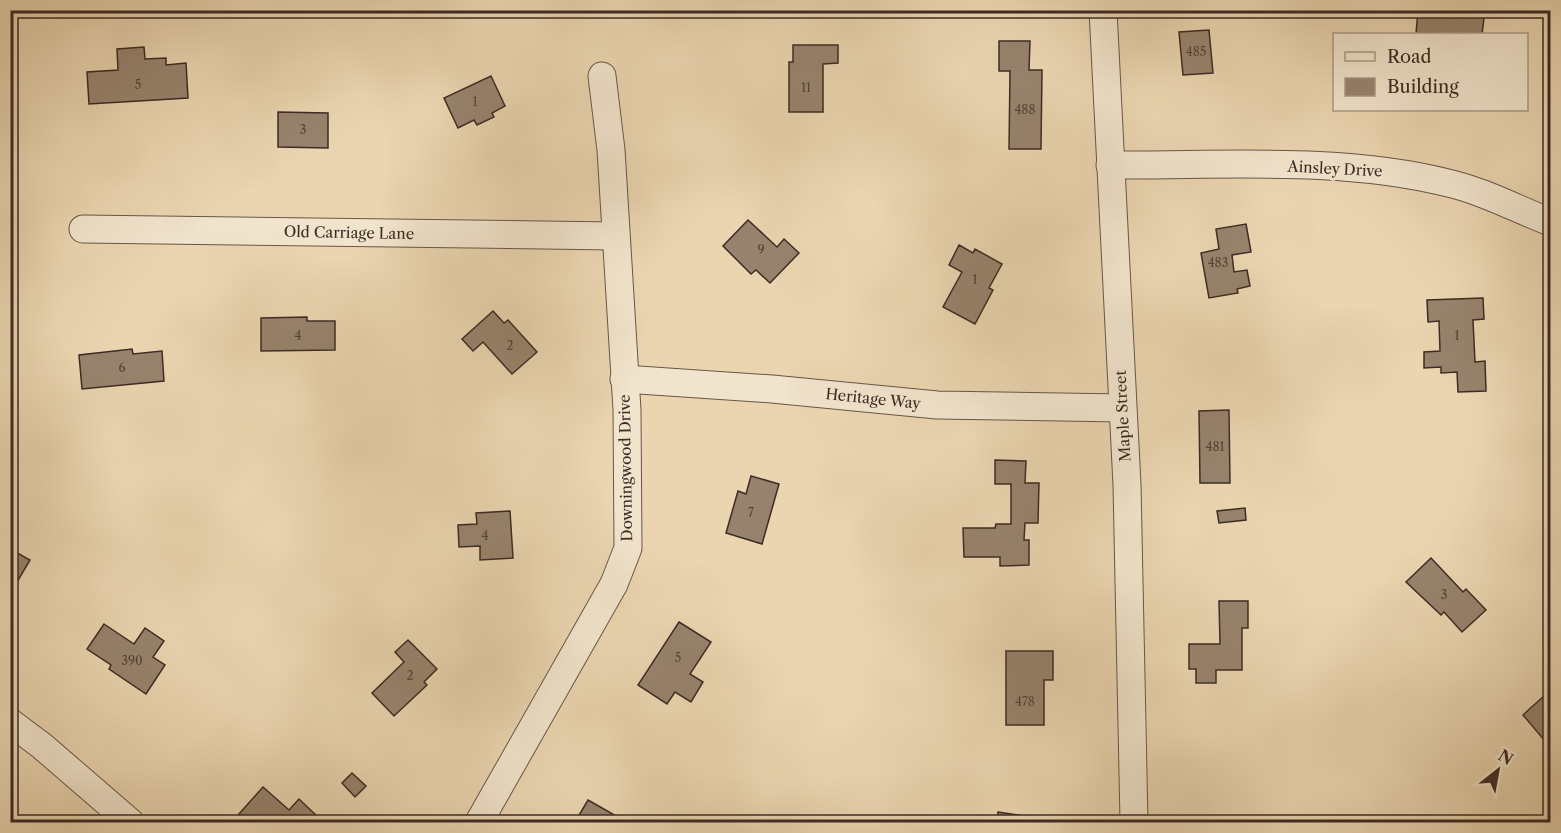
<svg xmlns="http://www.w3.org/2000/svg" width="1561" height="833" font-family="'Libre Caslon Text',serif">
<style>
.building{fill:#97836d;stroke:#3d2b25;stroke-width:1.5}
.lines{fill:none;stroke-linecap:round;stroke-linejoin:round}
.minor-casing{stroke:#685648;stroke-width:29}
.minor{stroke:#f1e4cc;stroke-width:27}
.labels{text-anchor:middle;stroke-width:6;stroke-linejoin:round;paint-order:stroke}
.number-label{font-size:12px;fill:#544137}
.street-label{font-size:15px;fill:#3d2b25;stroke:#f1e4cc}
</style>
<rect width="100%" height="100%" fill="#ead5b0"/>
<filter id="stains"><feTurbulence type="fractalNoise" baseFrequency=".00333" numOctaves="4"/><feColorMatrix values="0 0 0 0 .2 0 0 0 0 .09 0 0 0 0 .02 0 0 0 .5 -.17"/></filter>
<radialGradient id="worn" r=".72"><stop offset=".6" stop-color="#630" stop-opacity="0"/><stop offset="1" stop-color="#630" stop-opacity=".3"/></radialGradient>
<g class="building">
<polygon points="1418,10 1485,10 1482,34 1416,34"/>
<polygon points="1209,30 1213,73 1183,75 1179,32"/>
<polygon points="999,41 1030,41 1029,70 1042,70 1041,149 1009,149 1010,71 999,71"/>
<polygon points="793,45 838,45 838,63 823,64 823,112 789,112 789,62 793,62"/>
<polygon points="144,47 145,59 166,58 166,65 186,63 188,98 89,104 87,72 118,70 117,49"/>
<polygon points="491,76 505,106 492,113 494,117 477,125 474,120 458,128 444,98"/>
<polygon points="278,112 328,113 328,148 278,147"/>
<polygon points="748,220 777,247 784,239 799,253 770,283 756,270 751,274 723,246"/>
<polygon points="1246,224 1251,252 1232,255 1234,272 1247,270 1250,286 1237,289 1238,293 1209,298 1201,253 1219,249 1216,229"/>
<polygon points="959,245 973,253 975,249 1002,264 989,288 993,290 975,324 943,307 962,272 949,265"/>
<polygon points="1483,298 1484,319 1473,320 1475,362 1485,361 1486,391 1458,392 1457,372 1441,373 1441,367 1424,368 1424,352 1440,351 1439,321 1428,322 1427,300"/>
<polygon points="493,311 504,323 508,320 537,352 512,374 483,342 473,351 462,339"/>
<polygon points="307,317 307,321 335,321 335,350 261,351 261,318"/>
<polygon points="132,349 133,354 162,351 164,381 82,389 79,355"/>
<polygon points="1229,410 1230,483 1200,483 1199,411"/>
<polygon points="995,460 1026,461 1025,483 1039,483 1038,523 1025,523 1024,540 1029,540 1029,565 1000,566 1000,557 964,557 963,528 995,528 996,524 1011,524 1011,484 995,484"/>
<polygon points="751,476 779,484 762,544 726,533 738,491 746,494"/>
<polygon points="1245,508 1246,520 1219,523 1217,511"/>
<polygon points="510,511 513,558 480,560 480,546 459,547 458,525 477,524 476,513"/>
<polygon points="10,549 30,560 10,594"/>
<polygon points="1431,558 1463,592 1466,589 1486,610 1462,632 1444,612 1441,615 1406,582"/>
<polygon points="1219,601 1248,601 1248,628 1242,628 1242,670 1216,670 1216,683 1196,683 1196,669 1189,669 1189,644 1220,644"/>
<polygon points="679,622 711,642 690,674 703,682 691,702 675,692 667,704 638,685"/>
<polygon points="104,624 134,644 145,628 164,641 153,657 165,665 146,694 109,669 111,665 87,649"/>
<polygon points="408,640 437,669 424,682 427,685 394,716 372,693 404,662 395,652"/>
<polygon points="1006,651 1053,651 1053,680 1044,680 1044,725 1006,725"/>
<polygon points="1545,695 1550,701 1550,747 1523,715"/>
<polygon points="352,773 366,786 355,797 342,783"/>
<polygon points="263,787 289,810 299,799 319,818 315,822 248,822 239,814"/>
<polygon points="588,800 618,817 615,822 575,822"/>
<polygon points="998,812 1043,819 1042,822 997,822"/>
</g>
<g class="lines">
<g class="minor-casing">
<g id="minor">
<polyline points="1103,10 1127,485 1134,822"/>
<path d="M1110,165C1221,166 1340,156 1448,183C1483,191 1517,209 1550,222"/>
<polyline points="83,229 615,236"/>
<polyline points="624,379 772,389 937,405 1122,408"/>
<polyline points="10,722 42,746 130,822"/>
<polyline points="479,822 614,584 628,548 627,410 611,150 602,76"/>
</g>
</g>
<use href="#minor" class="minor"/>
</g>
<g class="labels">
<g class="number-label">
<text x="1196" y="56">485</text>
<text x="138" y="89">5</text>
<text x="806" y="92">11</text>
<text x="475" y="106">1</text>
<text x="1025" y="114">488</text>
<text x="303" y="134">3</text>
<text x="761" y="254">9</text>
<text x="1218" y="267">483</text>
<text x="975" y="284">1</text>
<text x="298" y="340">4</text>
<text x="1457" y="340">1</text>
<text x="510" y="350">2</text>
<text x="122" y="372">6</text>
<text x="1215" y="451">481</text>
<text x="751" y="517">7</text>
<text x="485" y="540">4</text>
<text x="1444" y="599">3</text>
<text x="678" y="662">5</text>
<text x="132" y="665">390</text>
<text x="410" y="680">2</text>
<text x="1025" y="706">478</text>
</g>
<g class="street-label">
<text transform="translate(1335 169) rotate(3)" y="5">Ainsley Drive</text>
<text transform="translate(349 233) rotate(1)" y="5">Old Carriage Lane</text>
<text transform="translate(873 399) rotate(6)" y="5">Heritage Way</text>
<text transform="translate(1123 416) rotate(-93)" y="5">Maple Street</text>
<text transform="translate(626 468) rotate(-91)" y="5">Downingwood Drive</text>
</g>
</g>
<rect width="1561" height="833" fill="none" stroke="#ead5b0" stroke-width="36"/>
<rect x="12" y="12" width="1537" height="809" fill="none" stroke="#3d2b25" stroke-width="3"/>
<rect x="18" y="18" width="1525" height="797" fill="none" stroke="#3d2b25" stroke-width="1.5"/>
<rect x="1333" y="33" width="195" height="78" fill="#f1e4cc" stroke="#a99a89" stroke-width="1.5"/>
<rect x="1345" y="52" width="30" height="9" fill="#f1e4cc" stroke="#a99a89" stroke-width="1.5"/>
<text x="1387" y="63" font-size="18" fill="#3d2b25">Road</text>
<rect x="1345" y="78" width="30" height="18" fill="#97836d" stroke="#a99a89" stroke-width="1.5"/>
<text x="1387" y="93" font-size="18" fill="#3d2b25">Building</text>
<g transform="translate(1498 770) rotate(31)" stroke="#f1e4cc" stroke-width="4.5" paint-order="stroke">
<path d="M0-4.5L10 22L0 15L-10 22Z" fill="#3d2b25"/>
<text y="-9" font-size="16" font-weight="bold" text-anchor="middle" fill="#3d2b25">N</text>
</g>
<rect width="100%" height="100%" filter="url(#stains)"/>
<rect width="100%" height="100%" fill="url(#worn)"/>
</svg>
